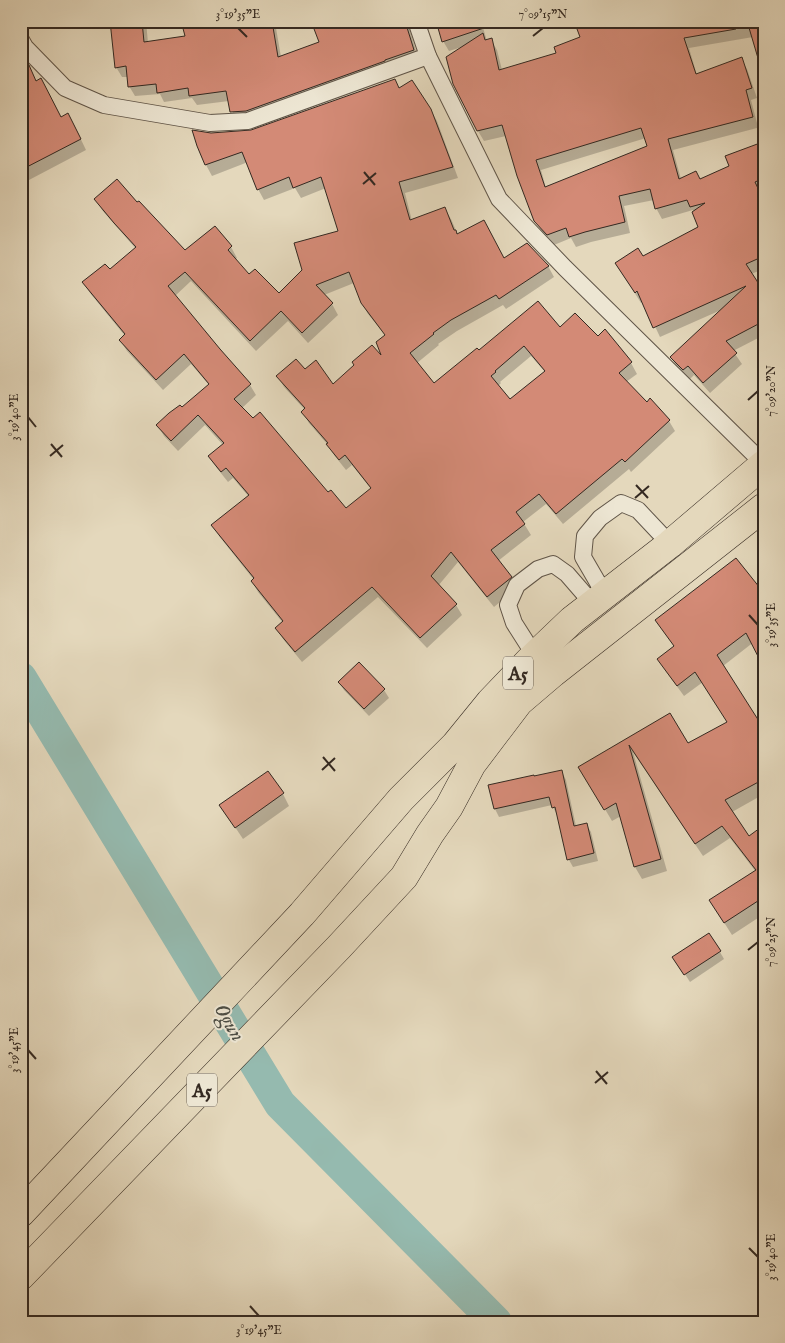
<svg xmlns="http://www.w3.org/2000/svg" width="785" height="1343" font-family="'IM FELL English',serif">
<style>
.shadow{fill:#0003;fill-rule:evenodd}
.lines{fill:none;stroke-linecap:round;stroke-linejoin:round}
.river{stroke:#95baaf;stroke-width:32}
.building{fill:#d38a76;stroke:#342921;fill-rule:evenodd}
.minor-casing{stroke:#605548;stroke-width:18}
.trunk-casing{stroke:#342921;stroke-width:29}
.minor{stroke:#ede6d3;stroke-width:16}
.trunk{stroke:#e4d8bc;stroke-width:28}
.ticks{fill:none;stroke:#342921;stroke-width:2}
.labels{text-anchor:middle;stroke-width:4;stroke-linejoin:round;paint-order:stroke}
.shield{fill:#ede6d3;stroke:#6c6256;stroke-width:1}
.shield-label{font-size:19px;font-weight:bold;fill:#342921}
.water-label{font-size:21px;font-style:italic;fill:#4c4d44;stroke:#ede6d3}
.neatline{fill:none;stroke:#342921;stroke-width:2}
.ticks-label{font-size:12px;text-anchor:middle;fill:#342921}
</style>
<rect width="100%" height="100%" fill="#e4d8bc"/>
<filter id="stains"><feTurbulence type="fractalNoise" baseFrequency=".004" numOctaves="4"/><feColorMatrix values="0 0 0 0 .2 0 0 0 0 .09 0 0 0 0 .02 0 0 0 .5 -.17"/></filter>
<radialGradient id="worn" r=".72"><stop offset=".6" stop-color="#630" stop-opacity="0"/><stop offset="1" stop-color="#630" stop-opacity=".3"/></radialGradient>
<g class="shadow">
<polygon points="21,21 60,21 21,30"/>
<polygon points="111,21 146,21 148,43 187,37 182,21 304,21 276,28 281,57 321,43 313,21 407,21 419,61 238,122 232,111 229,101 197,105 192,98 164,102 160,94 135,96 129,86 128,77 122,77 116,67"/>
<path d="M481,21L487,41L491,40L497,50L502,70L558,54L581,37L576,21H764L753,37L689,48L697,75L741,59L747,69L757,98L751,100L757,123V128L673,150L681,179L700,180L731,167L760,145L764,152V269L751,274L764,296V335L733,351L742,364L710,393L694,375L689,380L677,367L671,357L721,310L660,337L643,301L641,303L622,273L643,257L699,228L693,210L662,219L656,208L654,200L624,206L630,233L591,242L576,247L571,238L554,245L542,232L535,221L506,136L484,141L478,131L462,47L449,51L443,41ZM646,138L649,147L546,188L541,170Z"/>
<polygon points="36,82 61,119 74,125 86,150 29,180 21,166"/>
<path d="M399,90L430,109L437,121L458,178L405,193L412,221L445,209L451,219L458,235L504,260L548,266L554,277L506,309L503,305L457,331L438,344L439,345L417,363L434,384L478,352L560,329L597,337L605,331L631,363L637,374L626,382L647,403L669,421L675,431L631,472L629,469L563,524L546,504L523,522L531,535L498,561L510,577L517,588L494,607L458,562L438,586L456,605L462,615L427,648L378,597L302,662L283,639L277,628L283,623L258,592L252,581L254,580L219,536L213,526L249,497L233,478L228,482L216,467L209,457L223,445L205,425L178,451L164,436L158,426L182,409L209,385L191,364L163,390L127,351L120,340L125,336L90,293L84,283L109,271L136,249L102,210L96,199L185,251L215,227L231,247L237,258L235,260L249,276L279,295L339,232L326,188L301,198L295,188L264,200L258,189L248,162L212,176L206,165L198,145L210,134L251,132ZM191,281L256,351L288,321L308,343L338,315L332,304L324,295L354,283L362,303L368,314L386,336L384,360L333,385L305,371L278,377L284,387L305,410L303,413L309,423L327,444L334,455L346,470L352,465L371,489L346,510L241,409L256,395L250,385L175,296ZM531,356L545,372L510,401L498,386L501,383L500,382Z"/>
<polygon points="657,620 764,634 718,670 764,731 764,794 732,812 749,838 764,827 764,914 732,935 718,913 756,872 730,838 703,856 633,752 667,871 642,879 635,867 621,816 612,821 580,767 670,714 688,745 728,722 703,682 684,696 665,670 658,659 674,646"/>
<polygon points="359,664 384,690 389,698 369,716 344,690 339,682"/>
<polygon points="562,772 566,780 576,826 586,824 591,832 598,861 573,867 569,860 557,815 552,805 499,817 495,809 490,786"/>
<polygon points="283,794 289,806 243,839 221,806"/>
<polygon points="720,952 724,959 690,982 679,965"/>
</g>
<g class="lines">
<polyline class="river" points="21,678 280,1104 496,1322"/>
</g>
<g class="building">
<polygon points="110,21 142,21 144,42 185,36 181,21 272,21 278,57 319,42 311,21 405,21 414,50 385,60 385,61 246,111 230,112 226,91 189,96 188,88 157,93 156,84 128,87 126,66 115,68"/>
<polygon points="436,21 496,21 496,24 442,42"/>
<path d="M574,21H735L736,29L684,38L696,74L742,57L752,88L746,90L753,117L668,139L679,179L696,171L700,179L729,166L725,156L760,143L764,153V178L755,182L764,201V256L746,264L757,281L764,296V321L726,341L737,353L703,383L688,366L683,370L670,357L746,286L653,328L637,291L635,293L615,263L638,248L643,256L698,227L692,212L705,203L690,207L687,200L655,209L650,189L619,196L625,222L585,232L569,237L566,228L547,235L534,221L517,176L502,125L477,131L453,84L446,57L483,33L485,40L492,38L499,70L556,53L554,47L580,37ZM641,128L647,146L545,187L536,160Z"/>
<polygon points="747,21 764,21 764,65 760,65"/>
<polygon points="21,57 29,65 36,81 41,78 61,117 68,113 81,139 21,170"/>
<path d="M395,79L399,88L412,80L431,109L453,167L399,182L410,220L445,207L454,230H456L457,234L484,220L504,258L527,243L549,266L499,299L496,295L451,320L433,333L434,334L410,353L434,383L477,348L479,350L538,301L560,327L575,313L598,336L605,329L632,362L619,373L647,402L650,398L670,420L625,462L622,459L556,514L539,494L516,512L525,524L491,550L512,577L487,597L451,552L431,576L457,604L420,638L372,587L295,652L275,628L283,621L251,581L254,578L211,525L249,495L226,468L221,472L208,456L224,443L198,415L171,441L156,425L169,413L180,405L182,407L209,384L184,354L156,380L119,340L125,334L82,282L105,264L110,269L136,247L114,223L94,199L117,179L137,202L139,201L185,250L215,226L232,246L228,250L249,274L255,269L279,293L302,270L294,243L338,231L321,177L293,188L289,177L257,190L242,152L205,165L197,146L192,130L211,133L251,130ZM185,272L250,341L281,311L302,333L333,303L316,285L349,272L361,303L385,335L376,342L381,355L372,345L352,362L354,365L333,384L316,360L305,369L296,359L276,376L305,408L301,412L328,443L326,444L339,460L345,455L371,488L346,508L331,490L328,492L260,412L253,418L234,399L251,384L220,349L168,286ZM524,346L545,371L510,399L491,376L496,372L495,371Z"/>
<polygon points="736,558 764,593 764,668 746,633 717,655 764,729 764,779 725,800 749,836 764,825 764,897 724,923 709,900 756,870 722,826 695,844 629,745 661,859 634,867 616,803 604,810 578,767 670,713 688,743 727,722 695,672 677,686 657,659 674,646 655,620"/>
<polygon points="359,662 385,689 364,709 338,682"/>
<polygon points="562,770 574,826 587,823 594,853 567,860 555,807 552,808 549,797 494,809 488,785 534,775 534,776"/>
<polygon points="268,771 284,793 235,828 219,805"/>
<polygon points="709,933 721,951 684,975 672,957"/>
</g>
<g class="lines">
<g class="minor-casing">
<g id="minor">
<polyline points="416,21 428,56 499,199 565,268 764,464"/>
<polyline points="21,40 25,47 65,88 104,105 210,123 248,121 428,56"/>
<polyline points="605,595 583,557 585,536 600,518 621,503 638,510 670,544"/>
<polyline points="535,656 514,623 508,605 517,585 538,569 553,564 567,574 593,604"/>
</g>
</g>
<g class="trunk-casing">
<g id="trunk">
<polyline points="21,1213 302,914 401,799 455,745 490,702 529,661 572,620 670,544 764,464"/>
<polyline points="21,1276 339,947 404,877 430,834 449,807 472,764 519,702 553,673 764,507"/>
</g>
</g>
<use href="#minor" class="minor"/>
<use href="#trunk" class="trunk"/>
</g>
<path class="ticks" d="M238,28L247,37M533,36L543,28M364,172L375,185M363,184L376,173M748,400L758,391M28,417L36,427M51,444L62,457M50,456L63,445M636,485L648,498M635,498L649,486M749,615L758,625M323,757L335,771M322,770L335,758M748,950L758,942M28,1050L36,1059M596,1071L607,1084M595,1083L608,1072M749,1248L758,1257M250,1306L259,1316"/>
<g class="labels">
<g class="shield">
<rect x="503" y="656.5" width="30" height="33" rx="4"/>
<rect x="187" y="1073.5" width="30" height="33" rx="4"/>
</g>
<g class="shield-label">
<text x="518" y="680">A5</text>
<text x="202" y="1097">A5</text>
</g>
<g class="water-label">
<text transform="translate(230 1022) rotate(59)" y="7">Ogun</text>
</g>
</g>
<rect width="785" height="1343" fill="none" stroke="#e4d8bc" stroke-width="55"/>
<rect x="28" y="28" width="730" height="1288" class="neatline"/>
<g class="ticks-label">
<text x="238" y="18">3°19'35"E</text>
<text x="543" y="18">7°09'15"N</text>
<text transform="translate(771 391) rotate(-90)" y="4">7°09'20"N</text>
<text transform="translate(14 417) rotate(-90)" y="4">3°19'40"E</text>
<text transform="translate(771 625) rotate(-90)" y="4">3°19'35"E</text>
<text transform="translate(771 942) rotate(-90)" y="4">7°09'25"N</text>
<text transform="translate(14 1050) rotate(-90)" y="4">3°19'45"E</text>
<text transform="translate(771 1257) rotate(-90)" y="4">3°19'40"E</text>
<text x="259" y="1334">3°19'45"E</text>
</g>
<rect width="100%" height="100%" filter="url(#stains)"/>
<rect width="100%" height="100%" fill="url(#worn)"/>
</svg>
